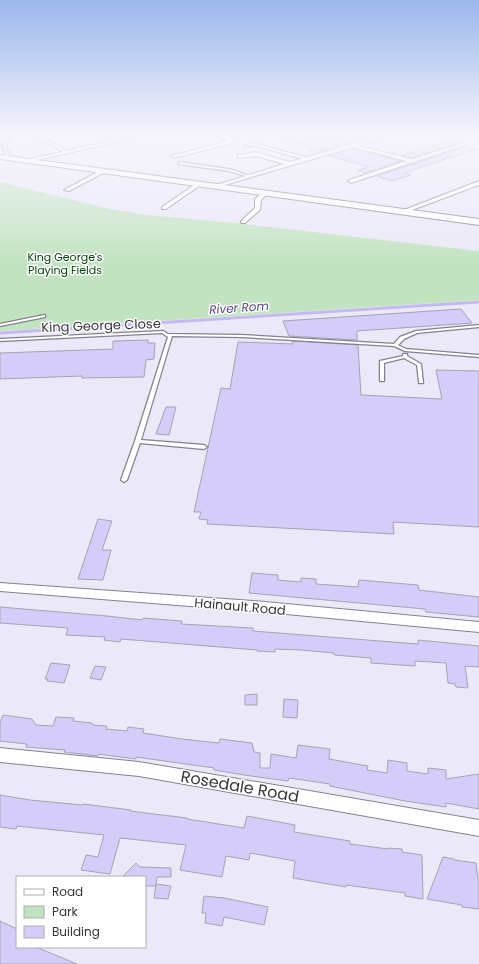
<svg xmlns="http://www.w3.org/2000/svg" width="479" height="964" font-family="Poppins,sans-serif">
<style>
.green{fill:#c1e3bf}
.lines{fill:none;stroke-linecap:round;stroke-linejoin:round}
.stream{stroke:#c5b9f2;stroke-width:3}
.building{fill:#d5ccf9;stroke:#a5a3b2}
.service-casing{stroke:#848290;stroke-width:2.5}
.minor-casing{stroke:#848290;stroke-width:2}
.tertiary-casing{stroke:#848290;stroke-width:2}
.trunk-casing{stroke:#5e9860;stroke-width:2}
.service{fill:#fff;fill-rule:evenodd}
.minor{fill:#fff;fill-rule:evenodd}
.tertiary{fill:#fff;fill-rule:evenodd}
.trunk{fill:#8fd790;fill-rule:evenodd}
.labels{text-anchor:middle;stroke-width:3;stroke-linejoin:round;paint-order:stroke}
.far-park-label{font-size:11px;fill:#004407;stroke:#fff}
.far-water-label{font-size:12px;font-style:italic;fill:#58468a;stroke:#fff}
.street-label{font-size:13px;fill:#36353b;stroke:#fff}
.near-street-label{font-size:16px;fill:#36353b;stroke:#fff}
</style>
<rect width="100%" height="100%" fill="#ebe8f8"/>
<polygon class="green" points="0,182 110,209 148,215 234,223 479,251 479,300 0,331"/>
<g class="lines">
<polyline class="stream" points="0,333 479,302"/>
</g>
<g class="building">
<polygon points="286,134 367,134 367,137 318,152 309,150 314,149 280,138"/>
<polygon points="445,142 455,144 412,157 402,155"/>
<polygon points="465,147 476,149 404,173 410,175 392,181 377,176"/>
<polygon points="353,149 401,161 366,173 358,170 369,167 329,156"/>
<polygon points="461,309 472,323 357,331 357,340 289,336 283,321"/>
<polygon points="148,340 148,343 155,343 154,359 146,360 144,377 82,378 82,376 0,379 0,353 113,349 113,341"/>
<polygon points="292,341 358,345 361,395 442,399 436,370 479,371 479,527 393,522 394,534 207,524 208,520 199,519 201,512 194,512 221,388 230,389 238,342 293,344"/>
<polygon points="166,407 176,407 169,435 156,434"/>
<polygon points="98,519 112,521 102,550 111,550 103,580 78,579"/>
<polygon points="252,573 278,575 278,580 301,582 301,578 316,579 316,584 358,587 359,580 418,585 419,590 479,597 479,617 426,612 425,609 249,593"/>
<polygon points="0,607 107,616 142,620 143,618 182,621 181,624 253,628 253,631 418,644 418,640 479,646 479,667 465,666 468,688 456,687 455,684 448,683 446,663 415,661 415,666 371,663 371,658 334,655 334,653 301,650 275,649 275,652 257,651 257,650 121,639 120,642 104,640 105,637 66,635 68,628 0,623"/>
<polygon points="51,663 70,665 64,683 47,681 48,679 45,679"/>
<polygon points="95,666 106,667 101,680 90,678"/>
<polygon points="257,694 257,705 245,705 245,695"/>
<polygon points="284,699 298,700 297,718 283,717"/>
<polygon points="3,715 32,719 36,725 53,726 56,717 74,718 73,721 92,723 93,725 107,726 106,729 127,731 128,727 144,729 143,733 182,739 219,743 220,739 252,743 254,752 260,753 260,768 270,768 271,754 296,758 298,745 330,749 329,759 368,766 367,770 387,773 388,760 407,763 407,771 428,774 428,768 446,770 446,779 479,774 479,809 446,803 446,807 405,801 330,786 330,784 289,778 288,781 244,775 214,770 214,768 136,757 136,759 98,754 98,756 64,752 65,750 26,747 27,744 0,741 0,722"/>
<polygon points="0,795 30,800 82,805 83,804 131,810 130,811 187,818 187,819 244,828 247,816 295,825 294,832 350,841 350,844 388,849 388,848 402,849 402,852 422,855 423,899 405,896 405,893 346,885 346,887 293,878 295,861 250,853 249,860 226,856 222,877 180,870 186,845 120,838 110,874 81,870 86,855 98,857 104,835 17,826 16,829 0,827"/>
<polygon points="443,857 454,859 454,860 476,863 478,879 479,879 479,909 462,907 462,905 427,899"/>
<polygon points="136,863 140,867 171,868 171,877 157,877 156,886 145,886 145,877 122,877"/>
<polygon points="156,884 171,886 168,899 154,898"/>
<polygon points="204,896 224,898 268,907 264,925 224,917 222,926 205,923 206,913 202,913"/>
<polygon points="0,921 17,929 17,947 36,947 77,964 0,964"/>
</g>
<g class="lines">
<g class="service-casing">
<g id="service">
<polygon points="38,138 45,139 67,151 65,152 43,141 37,140"/>
<polygon points="0,142 8,142 5,147 10,155 0,158 0,156 7,154 3,147 5,144 0,144"/>
<polygon points="253,143 309,158 309,159 307,160 253,145 245,147 244,146"/>
<polygon points="179,162 229,169 250,176 249,177 229,171 178,164"/>
<polygon points="44,315 45,315 45,317 0,326 0,324"/>
<polygon points="479,325 479,327 417,333 404,339 398,345 406,349 479,355 479,357 405,351 394,346 242,337 172,336 141,440 204,445 207,447 204,449 140,443 127,480 124,482 121,480 135,441 168,337 162,333 0,341 0,339 163,331 168,334 242,335 394,344 400,337 416,331"/>
<polygon points="403,354 407,354 407,356 421,364 423,382 423,383 419,383 419,382 417,365 404,358 384,363 384,381 380,381 380,361 403,356"/>
</g>
</g>
<g class="minor-casing">
<g id="minor">
<polygon points="142,134 152,134 24,163 21,161"/>
<polygon points="216,134 224,134 231,137 233,141 229,144 174,158 171,156 227,141"/>
<polygon points="277,134 285,134 279,137"/>
<polygon points="386,134 395,134 359,146 412,159 460,144 465,145 351,183 348,181 349,180 406,161 353,147 218,187 213,186 284,164 255,156 240,158 238,157 238,155 255,152 290,162"/>
<polygon points="103,169 105,170 105,172 69,191 64,190"/>
<polygon points="479,181 479,185 404,213 399,212"/>
<polygon points="197,183 202,184 166,209 162,209 162,207"/>
<polygon points="263,192 268,193 261,200 260,210 245,223 241,223 241,221 255,208 255,199"/>
<polygon points="0,583 253,601 479,622 479,632 253,611 0,591"/>
<polygon points="0,748 139,762 479,820 479,836 139,776 0,762"/>
</g>
</g>
<g class="tertiary-casing">
<polygon id="tertiary" points="0,155 479,219 479,225 0,159"/>
</g>
<g class="trunk-casing">
<polygon id="trunk" points="4,134 13,134 3,145 0,146 0,138"/>
</g>
<use href="#service" class="service"/>
<use href="#minor" class="minor"/>
<use href="#tertiary" class="tertiary"/>
<use href="#trunk" class="trunk"/>
</g>
<linearGradient id="sky" x2="0" y2="1"><stop stop-color="#9ab6ec"/><stop offset="0.5" stop-color="#f6f5fc"/><stop offset="1" stop-color="#f6f5fc" stop-opacity="0"/></linearGradient>
<rect width="479" height="269" fill="url(#sky)"/>
<g class="labels">
<g class="far-park-label">
<text x="65" y="261">King George's<tspan x="65" dy="13">Playing Fields</tspan></text>
</g>
<g class="far-water-label">
<text transform="translate(239 308) rotate(-4)" y="4">River Rom</text>
</g>
<g class="street-label">
<text transform="translate(101 325) rotate(-2)" y="5">King George Close</text>
<text transform="translate(240 606) rotate(5)" y="5">Hainault Road</text>
</g>
<g class="near-street-label">
<text transform="translate(240 786) rotate(10)" y="6">Rosedale Road</text>
</g>
</g>
<rect x="16" y="876" width="130" height="72" fill="#ffffff" stroke="#afaeb1"/>
<rect x="24" y="889" width="20" height="6" fill="#ffffff" stroke="#afaeb1"/>
<text x="52" y="896" font-size="12" fill="#36353b">Road</text>
<rect x="24" y="906" width="20" height="12" fill="#c1e3bf" stroke="#afaeb1"/>
<text x="52" y="916" font-size="12" fill="#36353b">Park</text>
<rect x="24" y="926" width="20" height="12" fill="#d5ccf9" stroke="#afaeb1"/>
<text x="52" y="936" font-size="12" fill="#36353b">Building</text>
</svg>
